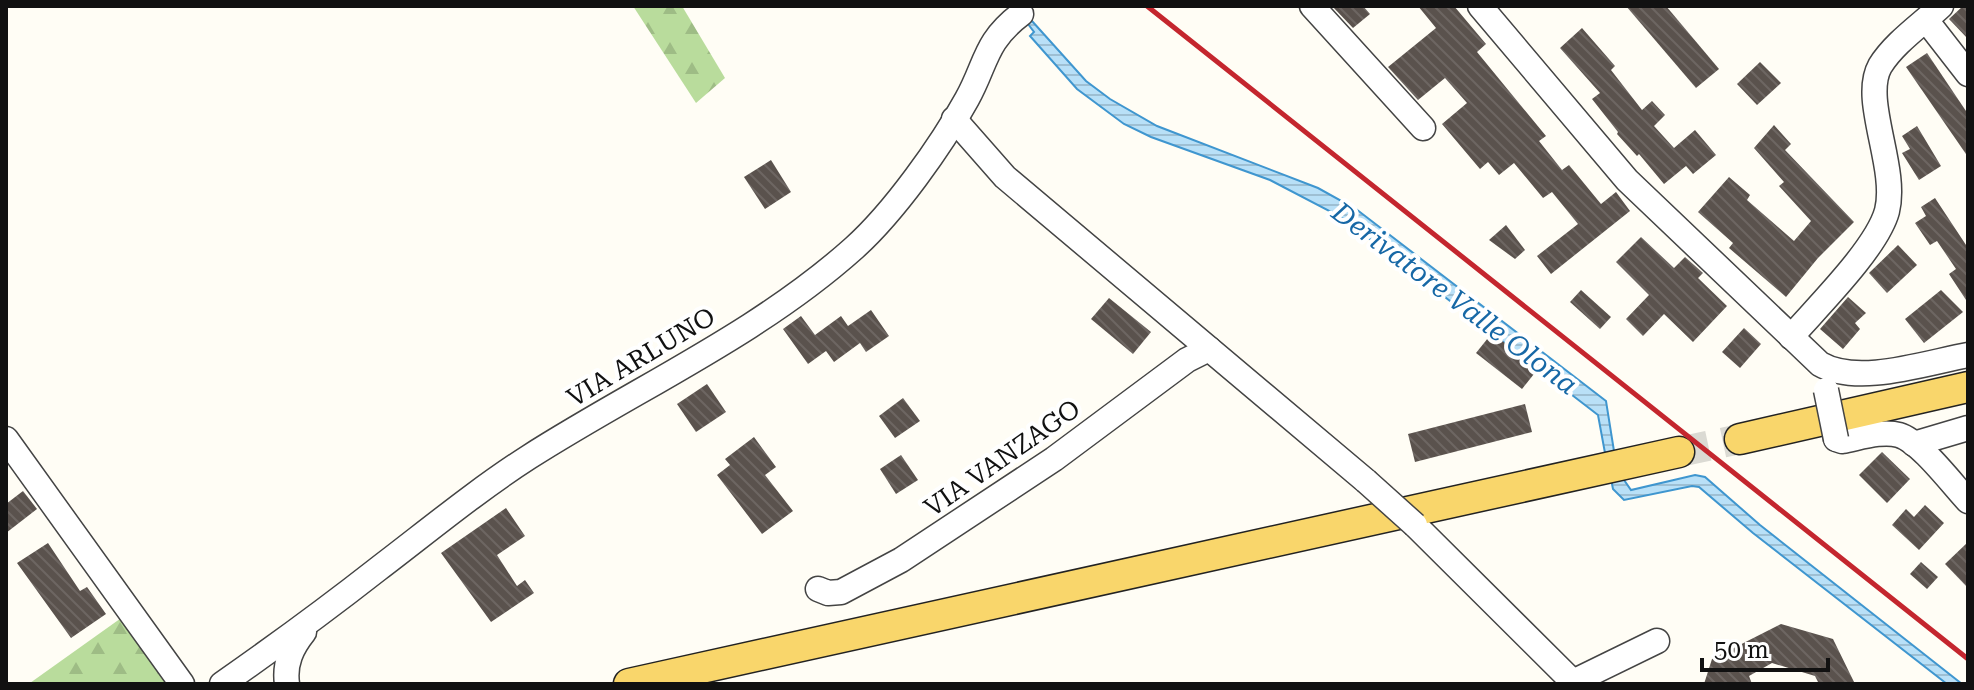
<svg xmlns="http://www.w3.org/2000/svg" width="1974" height="690" font-family="'Roboto Serif',serif">
<style>
.forest{fill:url(#forest-firs)}
.water{fill:url(#water-rules);stroke:#3f96cf;stroke-width:2}
.building{fill:url(#building-back-hatch)}
.lines{fill:none;stroke-linecap:round;stroke-linejoin:round}
.major-tunnel{stroke:#dbdad3;stroke-width:30;stroke-dasharray:30 15;stroke-linecap:butt}
.minor-casing{stroke:#444;stroke-width:27}
.major-casing{stroke:#222;stroke-width:33}
.minor{stroke:#fff;stroke-width:24}
.major{stroke:#f9d66b;stroke-width:30}
.rail{stroke:#c4262e;stroke-width:5}
.minor-bridge-casing{stroke:#444;stroke-width:27;stroke-linecap:butt}
.minor-bridge{stroke:#fff;stroke-width:24}
.labels{text-anchor:middle;stroke-width:8;stroke-linejoin:round;paint-order:stroke}
.street-label{font-size:26px;fill:#111;stroke:#fff}
.water-label{font-size:28px;font-style:italic;fill:#1768a6;stroke:#fff}
</style>
<defs>
<pattern id="forest-firs" width="22" height="20" patternUnits="userSpaceOnUse" patternTransform="scale(2)"><rect width="22" height="20" fill="#b9dc9c"/><path d="M5 1l3.5 6h-7zM16 11l3.5 6h-7z" fill="#9ebc85"/></pattern>
<pattern id="water-rules" width="6" height="5" patternUnits="userSpaceOnUse" patternTransform="scale(2)"><rect width="6" height="5" fill="#b9e0f7"/><path d="M0 2.5h6" fill="none" stroke="#9ebfd3"/></pattern>
<pattern id="building-back-hatch" width="6" height="6" patternUnits="userSpaceOnUse" patternTransform="scale(2)"><rect width="6" height="6" fill="#5a524d"/><path d="M-1 5l2 2M0 0l6 6M5-1l2 2" fill="none" stroke="#6d6662"/></pattern>
</defs>
<rect width="100%" height="100%" fill="#fffdf5"/>
<g class="forest">
<polygon points="633,6 682,6 725,78 696,103"/>
<polygon points="124,616 173,684 30,683"/>
</g>
<g class="water">
<polygon points="1032,21 1086,81 1110,99 1157,126 1318,188 1356,209 1606,401 1614,451 1605,453 1598,415 1341,217 1270,180 1151,137 1124,124 1077,89 1030,36 1034,32 1028,24"/>
<polygon points="1695,475 1705,477 1760,525 1962,684 1947,684 1753,533 1699,487 1692,486 1624,500 1613,489 1611,479 1622,477 1631,490"/>
</g>
<g class="building">
<polygon points="1332,6 1363,6 1370,14 1353,28"/>
<polygon points="1418,6 1454,6 1486,44 1477,52 1546,136 1539,141 1562,170 1569,165 1601,204 1616,192 1630,211 1551,274 1537,256 1578,224 1552,192 1543,198 1514,163 1499,175 1488,162 1480,169 1442,124 1467,103 1445,78 1418,100 1388,67 1436,28"/>
<polygon points="1626,6 1666,6 1719,69 1696,88"/>
<polygon points="1963,6 1968,6 1968,39 1949,19"/>
<polygon points="1582,28 1615,66 1611,70 1642,110 1652,101 1665,115 1654,126 1674,148 1695,130 1716,155 1693,174 1686,166 1664,184 1639,154 1637,156 1617,134 1618,132 1592,99 1600,93 1560,48"/>
<polygon points="1927,53 1968,114 1968,157 1906,67"/>
<polygon points="1760,62 1781,83 1757,105 1737,84"/>
<polygon points="1774,125 1791,144 1785,150 1854,222 1818,258 1786,297 1729,248 1733,243 1698,212 1729,177 1750,195 1747,200 1794,241 1811,221 1779,186 1784,182 1754,148"/>
<polygon points="1917,126 1941,166 1919,180 1902,153 1910,149 1902,136"/>
<polygon points="771,160 791,192 765,209 744,177"/>
<polygon points="1935,198 1968,248 1968,303 1949,274 1956,269 1937,241 1930,245 1915,223 1926,216 1921,207"/>
<polygon points="1506,225 1525,250 1515,259 1489,240"/>
<polygon points="1641,237 1674,268 1685,257 1703,273 1698,278 1727,306 1693,342 1664,314 1643,336 1626,319 1649,295 1616,262"/>
<polygon points="1898,245 1917,265 1887,293 1869,273"/>
<polygon points="1581,290 1611,317 1600,329 1570,302"/>
<polygon points="1941,290 1963,312 1924,343 1905,319"/>
<polygon points="1848,297 1866,313 1855,323 1860,329 1843,349 1820,329"/>
<polygon points="1109,298 1151,332 1133,354 1091,319"/>
<polygon points="871,310 889,336 866,352 860,343 834,362 826,351 808,364 783,329 801,316 815,335 841,316 848,326"/>
<polygon points="1744,328 1761,344 1740,368 1722,352"/>
<polygon points="1492,333 1538,369 1522,389 1476,353"/>
<polygon points="707,384 726,412 696,432 677,404"/>
<polygon points="903,398 920,421 895,438 879,416"/>
<polygon points="1525,404 1532,432 1415,462 1408,434"/>
<polygon points="754,437 776,467 765,475 793,511 762,534 717,475 730,465 725,459"/>
<polygon points="1882,452 1910,479 1887,503 1859,475"/>
<polygon points="901,455 918,480 896,494 880,469"/>
<polygon points="23,491 37,509 6,533 6,504"/>
<polygon points="1925,505 1944,523 1919,550 1892,525 1906,509 1914,517"/>
<polygon points="506,508 525,536 497,555 517,586 525,580 534,593 491,622 441,553"/>
<polygon points="1968,542 1968,588 1945,564"/>
<polygon points="48,543 80,591 87,587 106,614 71,638 17,563"/>
<polygon points="1921,562 1938,577 1927,589 1910,574"/>
<polygon points="1781,624 1833,639 1855,684 1819,684 1815,676 1772,663 1749,676 1752,684 1704,684 1712,659"/>
</g>
<g class="lines">
<polyline class="major-tunnel" points="1679,452 1740,439"/>
<g class="minor-casing">
<g id="minor">
<polyline points="1312,6 1423,128"/>
<path d="M1480,6L1627,180L1820,364C1858,386 1925,363 1968,355"/>
<polyline points="1926,20 1968,74"/>
<polyline points="954,119 1005,177 1366,481"/>
<path d="M1791,337C1818,306 1877,248 1887,211C1898,167 1861,100 1880,66C1894,43 1922,24 1941,6"/>
<polyline points="6,439 182,684"/>
<path d="M1836,439L1842,441C1859,438 1882,430 1899,435C1920,441 1952,484 1968,501"/>
<polyline points="1914,444 1968,428"/>
<polyline points="1415,525 1575,684"/>
<polyline points="818,589 828,593 841,592 901,560 1054,459 1187,360 1209,349"/>
<polyline points="1573,682 1657,641"/>
<path d="M222,684C275,647 327,609 378,569C428,531 476,491 529,457C637,388 758,334 854,248C894,212 941,146 967,99C987,63 984,42 1021,14"/>
<path d="M287,684C284,663 292,647 304,632"/>
</g>
</g>
<g class="major-casing">
<g id="major">
<polyline points="1740,439 1968,387"/>
<polyline points="629,684 1679,452"/>
</g>
</g>
<use href="#minor" class="minor"/>
<use href="#major" class="major"/>
<polyline class="rail" points="1147,6 1968,659"/>
<g class="minor-bridge-casing">
<g id="minor-bridge">
<polyline points="1826,390 1836,439"/>
<polyline points="1366,481 1415,525"/>
</g>
</g>
<use href="#minor-bridge" class="minor-bridge"/>
</g>
<g class="labels">
<g class="street-label">
<text transform="translate(641 357) rotate(-31)" y="9">VIA ARLUNO</text>
<text transform="translate(1002 458) rotate(-35)" y="9">VIA VANZAGO</text>
</g>
<g class="water-label">
<text transform="translate(1455 298) rotate(37)" y="10">Derivatore Valle Olona</text>
</g>
</g>
<rect width="1974" height="690" fill="none" stroke="#111111" stroke-width="16"/>
<path d="M1702 658v12h126v-12" fill="none" stroke="#111111" stroke-width="4"/>
<text x="1714" y="658" font-size="24" fill="#111111" stroke="#ffffff" stroke-width="6" paint-order="stroke">50 m</text>
</svg>
